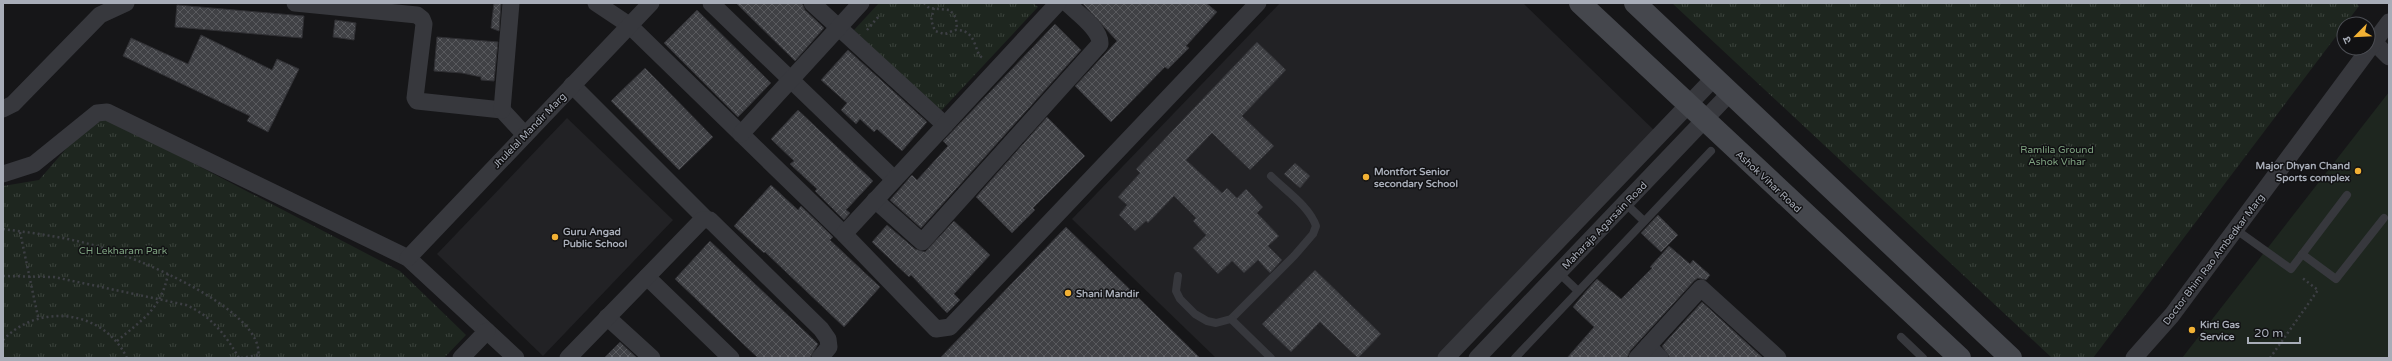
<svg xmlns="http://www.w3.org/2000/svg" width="2392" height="361" font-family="'Varela Round','Noto Sans Devanagari',sans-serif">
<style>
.built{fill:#222225}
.park{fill:url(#park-tufts)}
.garden{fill:#1e261f}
.building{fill:url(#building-cross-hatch);stroke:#303034}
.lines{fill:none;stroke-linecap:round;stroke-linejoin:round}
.path{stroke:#3d3f44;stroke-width:2.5;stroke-dasharray:2 3;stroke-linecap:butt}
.lane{stroke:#37383d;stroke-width:8}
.street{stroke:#37383d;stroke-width:17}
.secondary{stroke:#45474d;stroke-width:22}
.poi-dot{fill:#f2b134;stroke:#111113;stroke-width:1.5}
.labels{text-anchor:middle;stroke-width:3;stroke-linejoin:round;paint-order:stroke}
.street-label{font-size:10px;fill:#a8adb8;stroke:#111113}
.park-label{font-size:10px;fill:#7fa381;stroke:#111113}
.poi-label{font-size:10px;font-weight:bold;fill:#a8adb8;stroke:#111113;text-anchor:start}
</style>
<defs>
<pattern id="park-tufts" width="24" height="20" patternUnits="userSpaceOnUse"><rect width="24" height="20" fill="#1e261f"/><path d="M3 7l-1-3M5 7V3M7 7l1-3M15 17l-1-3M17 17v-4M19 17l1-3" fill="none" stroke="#3c433d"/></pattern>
<pattern id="building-cross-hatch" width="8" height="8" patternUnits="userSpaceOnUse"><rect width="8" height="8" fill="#404145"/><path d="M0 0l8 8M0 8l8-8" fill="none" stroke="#595a5e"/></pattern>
</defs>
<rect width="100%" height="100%" fill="#161618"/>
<g class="built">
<polygon points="1280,3 1523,3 1659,135 1445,358 1216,358 1072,219"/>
<polygon points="567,118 673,220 543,356 437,254"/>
</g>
<g class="park">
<polygon points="879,3 1033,3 1038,7 940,112 854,30"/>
<polygon points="1672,3 2356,3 2359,6 2093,358 2052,358"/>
<polygon points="97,113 400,271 466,335 444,358 3,358 3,186 39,180"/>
</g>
<polygon class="garden" points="2389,92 2389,358 2182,358"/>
<g class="building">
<polygon points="494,3 501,3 499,31 491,28"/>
<polygon points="736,3 802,3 805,10 824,28 795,61"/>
<polygon points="1082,3 1206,3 1217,12 1186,46 1189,48 1168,69 1165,67 1111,122 1075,86 1117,41"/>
<polygon points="177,5 304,16 302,38 175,27"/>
<polygon points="697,10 771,83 738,117 664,43"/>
<polygon points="335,20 356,23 354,40 333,37"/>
<polygon points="1055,24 1081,50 921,228 890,200 912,175 917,180 948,146 943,141"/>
<polygon points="201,35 272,70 277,59 299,69 268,132 247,121 250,116 123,56 131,38 188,64"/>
<polygon points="437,37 498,42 494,81 481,80 481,77 462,73 434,71"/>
<polygon points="1257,42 1286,70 1242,116 1274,146 1250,170 1212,133 1186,160 1222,193 1227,188 1237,198 1246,189 1263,207 1257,213 1279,236 1268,246 1282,260 1270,273 1258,260 1244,273 1232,261 1218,274 1193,248 1206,235 1193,221 1196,218 1174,196 1148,223 1146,221 1135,231 1119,215 1127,205 1118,197 1140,173 1136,169"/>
<polygon points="848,50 927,122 902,151 877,129 874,132 860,119 856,124 841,110 847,103 821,80"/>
<polygon points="645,68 713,137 679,170 611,101"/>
<polygon points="798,110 873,181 846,210 850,213 844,220 815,191 817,189 790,164 794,161 771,139"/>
<polygon points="1047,117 1085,156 1033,208 1035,210 1012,233 976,197"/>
<polygon points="1295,163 1310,176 1300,188 1284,174"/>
<polygon points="771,185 798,210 801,206 833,237 830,240 880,287 844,327 765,252 764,253 734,226"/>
<polygon points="1658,215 1678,235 1661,252 1641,233"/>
<polygon points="954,221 990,255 954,294 960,300 947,313 911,275 909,277 872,242 887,225 915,249 925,252"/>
<polygon points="1066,227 1200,358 940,358"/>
<polygon points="710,241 818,344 810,358 758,358 675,279"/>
<polygon points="1669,246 1690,264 1693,260 1710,275 1706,280 1698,278 1694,281 1630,351 1627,358 1567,358 1594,327 1573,307 1587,290 1597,279 1621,299 1652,268 1650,267"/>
<polygon points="1315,270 1381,334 1358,358 1320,322 1291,352 1262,324"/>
<polygon points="1702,302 1763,358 1670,358 1662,346"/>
<polygon points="620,342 637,358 604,358"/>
</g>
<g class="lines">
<g class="path">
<polyline points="924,3 929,8 950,10 956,18 957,29"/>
<path d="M934,8L931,20L935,31L944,34C948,34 954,29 958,30C978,31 974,55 983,58"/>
<polyline points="867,30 879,16"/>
<path d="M3,229C33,233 64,237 93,245C131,255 268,310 258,358"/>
<polyline points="20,232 38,317"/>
<path d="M3,276L54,277L186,305C211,316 225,334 239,358"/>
<path d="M3,340C39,302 104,310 127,358"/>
<path d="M117,341C143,319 161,309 168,274"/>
<polyline points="241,358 259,355"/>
<polyline points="2270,358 2318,290 2301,277"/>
</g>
<g class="lane">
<polyline points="1625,203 1644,221"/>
<polyline points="2235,229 2291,269 2347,195"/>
<polyline points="2302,254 2336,279 2384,218"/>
<polyline points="1559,273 1578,291"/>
<path d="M1178,276L1176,291L1180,299L1195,314L1207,321L1216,323L1231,319L1294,256L1313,234L1316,226C1309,206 1286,191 1271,176"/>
<polyline points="1231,319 1271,358"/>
<polyline points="1901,337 1923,358"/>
<polyline points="1515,358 1711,151"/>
</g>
<g class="street">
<polyline points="295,3 417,15 422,19 424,24 415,98 417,101 502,110 525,135"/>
<polyline points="596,3 629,25 844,234 936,329 950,327 1258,3"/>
<polyline points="711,3 894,179"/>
<polyline points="812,3 945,125"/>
<polyline points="2374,42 2389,57"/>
<polyline points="572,85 706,219"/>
<polyline points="3,109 13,104 100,15 126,3"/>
<polyline points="502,110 511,3"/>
<polyline points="741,134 861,3"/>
<polyline points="3,174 34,164 97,113 107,112 408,258 516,358"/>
<path d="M875,200L922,242L1100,44C1101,29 1077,13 1067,3"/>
<polyline points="844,234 1058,3"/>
<polyline points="408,258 651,3"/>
<polyline points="647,277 731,358"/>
<polyline points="607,317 652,358"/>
<polyline points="1648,346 1660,358"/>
<polyline points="461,358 487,331"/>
<polyline points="568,358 702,220 710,220 821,329 828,339 829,347 820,358"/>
<polyline points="1446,358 1714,78"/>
<polyline points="1477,358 1730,93"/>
<polyline points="1637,358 1701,288 1778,358"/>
<polyline points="2134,358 2172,315 2389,22"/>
</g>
<g class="secondary">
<polyline points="1580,3 1960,358"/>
<polyline points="1635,3 2011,358"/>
</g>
</g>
<g class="poi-dot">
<circle cx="2358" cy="171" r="4"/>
<circle cx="1366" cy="177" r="4"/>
<circle cx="555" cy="237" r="4"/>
<circle cx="1068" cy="293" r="4"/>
<circle cx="2192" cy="330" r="4"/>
</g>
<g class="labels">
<g class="street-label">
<text transform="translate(529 130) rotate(-46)" y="4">Jhulelal Mandir Marg</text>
<text transform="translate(1769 181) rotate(43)" y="4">Ashok Vihar Road</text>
<text transform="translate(1604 225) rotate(-46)" y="4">Maharaja Agarsain Road</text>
<text transform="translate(2213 259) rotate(-53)" y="4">Doctor Bhim Rao Ambedkar Marg</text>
</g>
<g class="park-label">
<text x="2057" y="153">Ramlila Ground<tspan x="2057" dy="12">Ashok Vihar</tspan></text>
<text x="123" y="254">CH Lekharam Park</text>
</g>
<g class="poi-label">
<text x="2350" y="169" text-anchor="end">Major Dhyan Chand<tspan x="2350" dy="12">Sports complex</tspan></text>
<text x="1374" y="175">Montfort Senior<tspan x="1374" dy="12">secondary School</tspan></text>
<text x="563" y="235">Guru Angad<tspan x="563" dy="12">Public School</tspan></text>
<text x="1076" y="297">Shani Mandir</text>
<text x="2200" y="328">Kirti Gas<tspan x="2200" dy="12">Service</tspan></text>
</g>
</g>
<rect width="2392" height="361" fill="none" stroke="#a8adb8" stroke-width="8"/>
<g transform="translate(2356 36) rotate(246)"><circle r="19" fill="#111113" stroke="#4d4f55"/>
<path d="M0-3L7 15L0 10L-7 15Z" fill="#f2b134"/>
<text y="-6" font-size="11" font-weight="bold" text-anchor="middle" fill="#a8adb8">उ</text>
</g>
<path d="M2248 337v6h52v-6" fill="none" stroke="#a8adb8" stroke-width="2"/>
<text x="2254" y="337" font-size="12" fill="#a8adb8" stroke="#111113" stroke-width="3" paint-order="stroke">20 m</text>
</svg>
